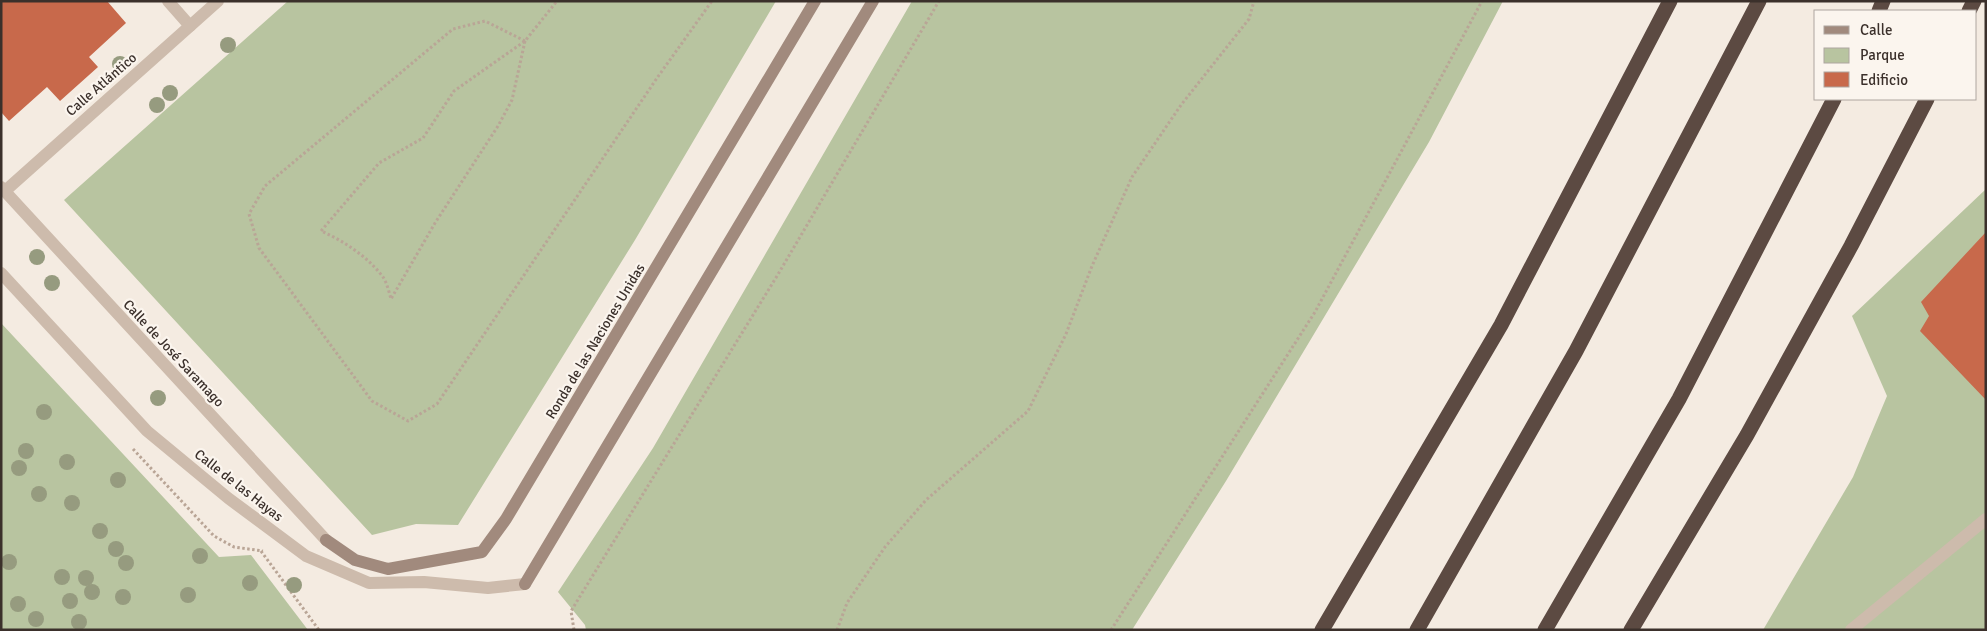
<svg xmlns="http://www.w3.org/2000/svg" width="1987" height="631" font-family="Signika,sans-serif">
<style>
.green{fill:#b8c4a0}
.building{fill:#c8694b}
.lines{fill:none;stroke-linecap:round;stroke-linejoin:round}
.path{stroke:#b9a596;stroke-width:3;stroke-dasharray:2.5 2.5;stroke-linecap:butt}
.lane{stroke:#cdbbac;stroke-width:12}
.street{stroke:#cdbbac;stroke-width:12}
.secondary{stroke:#a18a7d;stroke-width:12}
.highway{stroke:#5c4a42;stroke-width:15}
.tree{fill:#969b7f}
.labels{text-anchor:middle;stroke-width:4.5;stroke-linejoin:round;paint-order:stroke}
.street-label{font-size:14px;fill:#3b302b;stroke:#fbf5ee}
</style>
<rect width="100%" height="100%" fill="#f4ebe1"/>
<g class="green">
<polygon points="288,1 776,1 635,240 458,525 416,524 372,535 64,200"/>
<polygon points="912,1 1503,1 1429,142 1226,481 1132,630 586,630 585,625 558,592 653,448"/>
<polygon points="1986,189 1986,630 1763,630 1853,477 1887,396 1852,316"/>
<polygon points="1,323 219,557 251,555 308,630 1,630"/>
</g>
<g class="building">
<polygon points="1,1 107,1 126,23 89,57 98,67 60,101 47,87 9,121 1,112"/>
<polygon points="1986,232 1986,400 1920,331 1929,316 1921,302"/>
</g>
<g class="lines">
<g class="path">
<polyline points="525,41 485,21 453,29 265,186 249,214 259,248 372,401 408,421 437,404 657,78 712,1"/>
<path d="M525,41L512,100L498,126L435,223L391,299C389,292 387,283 383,277C368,257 344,241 321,231L379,163L423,138L454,91L525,41L557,1"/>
<polyline points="133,449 214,536 234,547 263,551"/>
<polyline points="261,551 319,630"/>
<polyline points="574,630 571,611 777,276 939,1"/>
<polyline points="837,630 847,603 885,547 926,500 1028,411 1066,334 1092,266 1132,177 1181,105 1249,19 1254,1"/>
<polyline points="1111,630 1315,312 1482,1"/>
</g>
<polyline class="lane" points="1851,630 1986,519"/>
<g class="street">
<polyline points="168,1 190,26"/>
<polyline points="1,187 326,540"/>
<polyline points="5,191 218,1"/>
<polyline points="1,273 147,431 228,498 306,556 369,583 424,582 488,588 525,584"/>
</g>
<g class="secondary">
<polyline points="326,540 355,560 388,569 482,552 506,519 815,1"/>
<polyline points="525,584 873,1"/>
</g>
<g class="highway">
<polyline points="1879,11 1883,1"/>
<polyline points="1969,11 1974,1"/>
<polyline points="1322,630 1501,325 1670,1"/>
<polyline points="1417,630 1576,351 1759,1"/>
<polyline points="1545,630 1679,399 1834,99"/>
<polyline points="1631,630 1747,435 1851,246 1927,99"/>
</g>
</g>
<g class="tree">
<circle cx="228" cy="45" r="8"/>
<circle cx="120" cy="64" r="8"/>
<circle cx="170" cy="93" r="8"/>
<circle cx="157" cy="105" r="8"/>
<circle cx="37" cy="257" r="8"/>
<circle cx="52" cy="283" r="8"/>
<circle cx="158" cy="398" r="8"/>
<circle cx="44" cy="412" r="8"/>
<circle cx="26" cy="451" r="8"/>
<circle cx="67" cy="462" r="8"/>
<circle cx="19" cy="468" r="8"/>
<circle cx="118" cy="480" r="8"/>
<circle cx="39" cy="494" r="8"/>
<circle cx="72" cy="503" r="8"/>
<circle cx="100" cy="531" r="8"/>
<circle cx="116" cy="549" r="8"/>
<circle cx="200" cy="556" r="8"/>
<circle cx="9" cy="562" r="8"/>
<circle cx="126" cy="563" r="8"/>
<circle cx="62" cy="577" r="8"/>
<circle cx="86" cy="578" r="8"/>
<circle cx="250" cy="583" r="8"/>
<circle cx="294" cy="585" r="8"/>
<circle cx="92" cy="592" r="8"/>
<circle cx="188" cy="595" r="8"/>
<circle cx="123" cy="597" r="8"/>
<circle cx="70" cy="601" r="8"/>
<circle cx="18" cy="604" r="8"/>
<circle cx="36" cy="619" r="8"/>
<circle cx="79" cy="622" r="8"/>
</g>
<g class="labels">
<g class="street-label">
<text transform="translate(101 84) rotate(-41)" y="5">Calle Atlántico</text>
<text transform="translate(595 341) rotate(-59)" y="5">Ronda de las Naciones Unidas</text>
<text transform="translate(174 353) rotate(47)" y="5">Calle de José Saramago</text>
<text transform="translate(239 485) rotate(38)" y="5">Calle de las Hayas</text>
</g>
</g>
<rect width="1987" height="631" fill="none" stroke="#3b302b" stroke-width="5"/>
<rect x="1814" y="10" width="162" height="90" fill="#fbf5ee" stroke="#aea6a0"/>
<rect x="1824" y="26" width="25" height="8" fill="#a18a7d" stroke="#aea6a0"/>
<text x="1860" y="35" font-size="15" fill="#3b302b">Calle</text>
<rect x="1824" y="48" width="25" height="15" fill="#b8c4a0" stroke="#aea6a0"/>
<text x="1860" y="60" font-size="15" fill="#3b302b">Parque</text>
<rect x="1824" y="72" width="25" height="15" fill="#c8694b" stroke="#aea6a0"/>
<text x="1860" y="85" font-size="15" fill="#3b302b">Edificio</text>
</svg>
